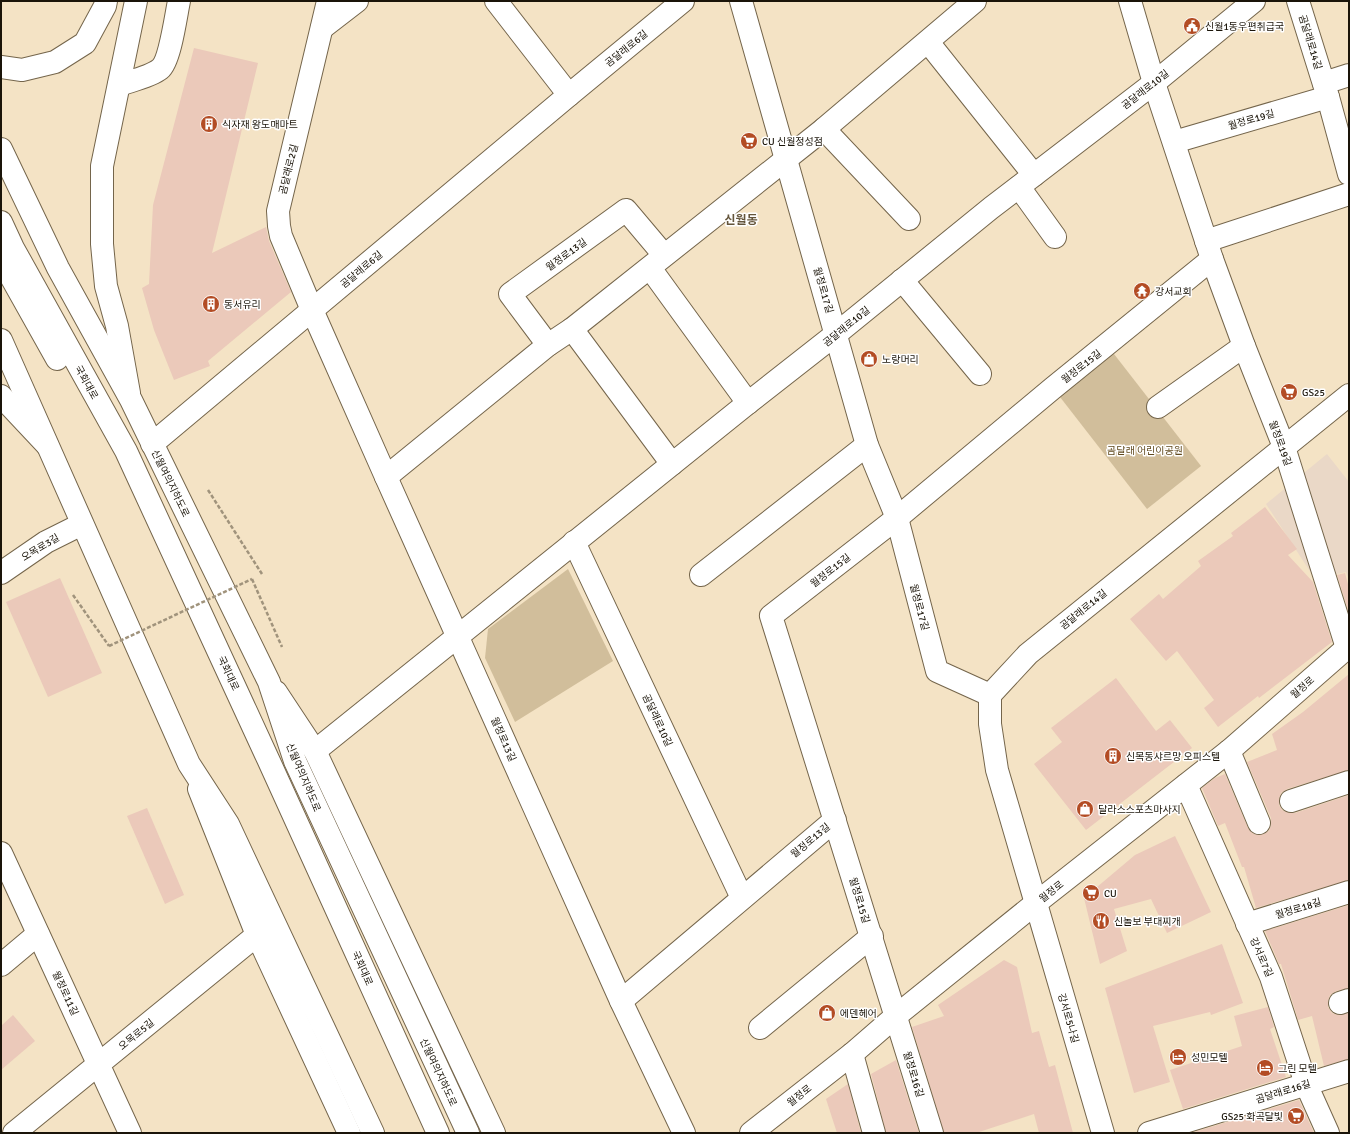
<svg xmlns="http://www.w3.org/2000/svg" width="1350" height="1134" font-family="Signika,'Noto Sans KR',sans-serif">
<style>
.industrial{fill:#ead8c7}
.green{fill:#d1be9b}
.building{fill:#ebc9ba}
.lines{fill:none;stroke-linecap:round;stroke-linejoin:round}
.minor-casing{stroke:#74654b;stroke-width:24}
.major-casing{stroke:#74654b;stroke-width:24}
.highway-casing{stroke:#74654b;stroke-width:24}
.path{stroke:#a0937c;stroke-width:2.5;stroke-dasharray:4 2;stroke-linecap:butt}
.minor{stroke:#fff;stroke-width:22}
.major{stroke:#fff;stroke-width:22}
.highway{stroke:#fff;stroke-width:22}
.path-bridge{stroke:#a0937c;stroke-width:2.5;stroke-dasharray:4 2;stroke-linecap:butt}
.labels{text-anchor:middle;stroke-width:3;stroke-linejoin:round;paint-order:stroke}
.poi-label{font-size:10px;fill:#1a1409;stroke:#fff;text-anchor:start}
.street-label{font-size:10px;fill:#1a1409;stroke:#fff}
.park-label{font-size:10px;fill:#614a1f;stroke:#fff}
.quarter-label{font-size:12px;font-weight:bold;fill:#64553b;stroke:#fff}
</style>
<rect width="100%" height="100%" fill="#f4e3c5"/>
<polygon class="industrial" points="1327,454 1349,482 1349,580 1346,572 1315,579 1266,504"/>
<g class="green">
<polygon points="1107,345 1201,466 1147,509 1053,388"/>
<polygon points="568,569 613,661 515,722 485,658 488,629"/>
</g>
<g class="building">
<polygon points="194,48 258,63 212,253 266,227 269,241 291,292 208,361 210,366 174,380 154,330 142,288 149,284 153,205"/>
<polygon points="1265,507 1297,549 1288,555 1313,582 1332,642 1259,698 1258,696 1218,727 1204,708 1214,700 1177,651 1166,661 1130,619 1159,594 1163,599 1201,566 1198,561 1233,536 1231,533"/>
<polygon points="1345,573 1349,588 1349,613 1337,575"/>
<polygon points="60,578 102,673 48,697 6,602"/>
<polygon points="1349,674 1349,770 1287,789 1281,793 1279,799 1279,805 1282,810 1289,813 1295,813 1349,795 1349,880 1256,908 1244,867 1242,867 1225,823 1218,826 1202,788 1215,778 1225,774 1248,828 1252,833 1258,835 1264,834 1269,831 1271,825 1271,818 1247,762 1277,750 1272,734 1303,712"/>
<polygon points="1116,678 1156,731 1170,720 1192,748 1086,830 1034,764 1062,742 1051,728"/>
<polygon points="147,808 184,895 165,904 127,816"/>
<polygon points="1175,836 1211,912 1167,933 1151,899 1114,909 1127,951 1100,964 1084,898 1135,855"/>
<polygon points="1349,905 1349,988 1336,991 1330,995 1328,1001 1328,1007 1332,1013 1338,1015 1349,1013 1349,1059 1324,1066 1312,1016 1298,1020 1281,964 1279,964 1265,931"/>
<polygon points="1222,944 1243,1003 1211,1015 1210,1012 1153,1026 1170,1082 1134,1093 1105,988"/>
<polygon points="1004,960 1017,967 1032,1033 1039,1031 1049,1067 1055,1065 1073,1133 1039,1133 1034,1114 976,1133 944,1133 912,1027 944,1016 938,1005"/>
<polygon points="1268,1007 1274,1027 1270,1029 1286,1077 1183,1109 1170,1070 1242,1046 1234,1016"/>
<polygon points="13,1015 35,1041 1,1070 1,1026"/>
<polygon points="896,1060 919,1133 886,1133 871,1074"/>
<polygon points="848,1084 861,1133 837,1133 826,1099"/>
<polygon points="1299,1100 1314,1133 1191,1133"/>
</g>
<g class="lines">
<g class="minor-casing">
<g id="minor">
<polyline points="328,1 278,211 279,226 281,236 312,310 386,477 621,1001 684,1133"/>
<polyline points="496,1 569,95"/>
<polyline points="741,1 867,445 897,518 937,671 990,695"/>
<polyline points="1130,1 1154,83 1212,259 1244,346 1284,447 1347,648"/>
<polyline points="1298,1 1328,97 1349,174"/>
<polyline points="322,28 357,1"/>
<polyline points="928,42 1034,175"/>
<polyline points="1324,83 1349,75"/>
<path d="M119,85C130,81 150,77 160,69C170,61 176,15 179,1"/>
<polyline points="824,129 909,219"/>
<polyline points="1174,142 1328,97"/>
<polyline points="1019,187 1055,237"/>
<polyline points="1206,241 1349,194"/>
<polyline points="650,268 748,403"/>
<polyline points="902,280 980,374"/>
<polyline points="572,329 672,464"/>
<polyline points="548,345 510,294 626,210 664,255"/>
<polyline points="1158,407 1244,346"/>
<polyline points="152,444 569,95 683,1"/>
<polyline points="386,477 548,345 572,329 824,129 975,1"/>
<polyline points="574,542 742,898"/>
<polyline points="1,573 46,542 82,524"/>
<polyline points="701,575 867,445"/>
<polyline points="315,751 748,403 836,334 991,208 1154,83 1254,1"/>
<polyline points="1229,751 1259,823"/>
<polyline points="1186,785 1271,977 1306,1084 1328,1133"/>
<polyline points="1291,801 1349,782"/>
<polyline points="1,853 130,1133"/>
<polyline points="1247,924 1349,892"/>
<polyline points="1,965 38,934"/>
<polyline points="621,1001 835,820"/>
<polyline points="1340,1003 1349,1000"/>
<polyline points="760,1028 872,936"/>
<polyline points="852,1054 874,1133"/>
<polyline points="14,1133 257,935"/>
<polyline points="751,1133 852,1054 897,1015 1036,903 1186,785 1229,751 1349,646"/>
<polyline points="932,1133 771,616 897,518 1053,388 1212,259"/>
<polyline points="1103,1133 997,770 990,724 990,695 1028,654 1349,395"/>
<polyline points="1149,1133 1349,1071"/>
</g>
</g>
<g class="major-casing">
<g id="major">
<polyline points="1,222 13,248 126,451 268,759 438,1133"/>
<polyline points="1,259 57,359"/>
<polyline points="129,393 117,326 106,286 102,244 102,166 136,1"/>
<polyline points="1,396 47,445"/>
<polyline points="276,692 315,751 494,1133"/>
<polyline points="199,789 257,935 349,1133"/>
</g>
</g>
<g class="highway-casing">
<g id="highway">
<polyline points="1,67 22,70 55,62 85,43 105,6 106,1"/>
<polyline points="1,149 58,268 131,400 269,682 295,761 468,1133"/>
<polyline points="1,340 189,764 228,824 373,1133"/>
</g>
</g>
<g class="path">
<polyline points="208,490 262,574"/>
<polyline points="252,579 282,647"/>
<polyline points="73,595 109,646"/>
</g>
<use href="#minor" class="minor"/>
<use href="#major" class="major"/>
<use href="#highway" class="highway"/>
<polyline class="path-bridge" points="109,646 252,579"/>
</g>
<defs>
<g id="civic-disc" transform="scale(0.9)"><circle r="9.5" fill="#b34c24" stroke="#fff"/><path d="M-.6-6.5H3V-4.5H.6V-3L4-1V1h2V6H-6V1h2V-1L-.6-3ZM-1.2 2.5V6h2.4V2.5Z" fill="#fff"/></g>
<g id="building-disc" transform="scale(0.9)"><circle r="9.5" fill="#b34c24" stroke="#fff"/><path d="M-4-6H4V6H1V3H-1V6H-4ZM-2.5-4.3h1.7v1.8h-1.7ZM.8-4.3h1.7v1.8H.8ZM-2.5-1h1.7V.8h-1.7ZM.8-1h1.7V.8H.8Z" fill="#fff"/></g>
<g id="supermarket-disc" transform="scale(0.9)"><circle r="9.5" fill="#b34c24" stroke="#fff"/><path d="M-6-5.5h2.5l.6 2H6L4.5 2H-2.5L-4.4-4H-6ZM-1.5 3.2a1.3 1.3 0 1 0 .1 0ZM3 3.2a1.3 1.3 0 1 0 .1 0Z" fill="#fff"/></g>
<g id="temple-disc" transform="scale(0.9)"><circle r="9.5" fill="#b34c24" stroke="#fff"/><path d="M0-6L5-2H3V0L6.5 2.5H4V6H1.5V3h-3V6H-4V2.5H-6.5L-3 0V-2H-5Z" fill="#fff"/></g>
<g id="shop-disc" transform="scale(0.9)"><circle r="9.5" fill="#b34c24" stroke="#fff"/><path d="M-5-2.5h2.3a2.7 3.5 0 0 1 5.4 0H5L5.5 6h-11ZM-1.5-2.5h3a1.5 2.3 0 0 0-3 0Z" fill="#fff"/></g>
<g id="restaurant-disc" transform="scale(0.9)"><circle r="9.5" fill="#b34c24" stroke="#fff"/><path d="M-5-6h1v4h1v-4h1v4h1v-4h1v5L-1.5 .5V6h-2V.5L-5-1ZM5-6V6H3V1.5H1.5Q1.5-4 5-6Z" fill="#fff"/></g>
<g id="hotel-disc" transform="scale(0.9)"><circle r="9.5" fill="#b34c24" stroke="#fff"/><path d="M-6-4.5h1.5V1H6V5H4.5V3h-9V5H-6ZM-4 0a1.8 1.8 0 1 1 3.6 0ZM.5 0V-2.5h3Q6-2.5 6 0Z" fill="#fff"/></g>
</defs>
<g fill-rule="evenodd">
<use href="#civic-disc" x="1192" y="26"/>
<use href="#building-disc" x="209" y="124"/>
<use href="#supermarket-disc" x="749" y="141"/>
<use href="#temple-disc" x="1142" y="291"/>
<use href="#building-disc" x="211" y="304"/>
<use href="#shop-disc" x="869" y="359"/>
<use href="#supermarket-disc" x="1289" y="392"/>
<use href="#building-disc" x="1113" y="756"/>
<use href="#shop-disc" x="1085" y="809"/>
<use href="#supermarket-disc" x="1091" y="893"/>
<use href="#restaurant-disc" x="1101" y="921"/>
<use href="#shop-disc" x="827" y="1013"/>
<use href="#hotel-disc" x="1178" y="1057"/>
<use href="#hotel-disc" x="1265" y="1068"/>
<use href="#supermarket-disc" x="1296" y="1116"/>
</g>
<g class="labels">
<g class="poi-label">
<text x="1205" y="30">신월1동우편취급국</text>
<text x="222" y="128">식자재 왕도매마트</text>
<text x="762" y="145">CU 신월정성점</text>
<text x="1155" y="295">강서교회</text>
<text x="224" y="308">동서유리</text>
<text x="882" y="363">노랑머리</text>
<text x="1302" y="396">GS25</text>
<text x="1126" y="760">신목동샤르망 오피스텔</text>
<text x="1098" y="813">달라스스포츠마사지</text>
<text x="1104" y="897">CU</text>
<text x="1114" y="925">신놀보 부대찌개</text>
<text x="840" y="1017">에덴헤어</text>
<text x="1191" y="1061">성민모텔</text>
<text x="1278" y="1072">그린 모텔</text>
<text x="1283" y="1120" text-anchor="end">GS25 화곡달빛</text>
</g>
<g class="street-label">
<text transform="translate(1311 42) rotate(73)" y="4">곰달래로14길</text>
<text transform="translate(626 48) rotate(-39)" y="4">곰달래로6길</text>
<text transform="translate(1145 89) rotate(-38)" y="4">곰달래로10길</text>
<text transform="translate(1251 119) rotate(-16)" y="4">월정로19길</text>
<text transform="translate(288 169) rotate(-76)" y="4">곰달래로2길</text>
<text transform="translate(566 254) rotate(-36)" y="4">월정로13길</text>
<text transform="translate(361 269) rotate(-40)" y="4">곰달래로6길</text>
<text transform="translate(824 290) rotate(74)" y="4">월정로17길</text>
<text transform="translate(846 326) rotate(-39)" y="4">곰달래로10길</text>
<text transform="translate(1081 366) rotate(-38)" y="4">월정로15길</text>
<text transform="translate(87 382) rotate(61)" y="4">국회대로</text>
<text transform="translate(1281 443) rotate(70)" y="4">월정로19길</text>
<text transform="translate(171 483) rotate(64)" y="4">신월여의지하도로</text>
<text transform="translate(40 547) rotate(-31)" y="4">오목로3길</text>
<text transform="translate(830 570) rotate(-38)" y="4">월정로15길</text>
<text transform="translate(920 607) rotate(75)" y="4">월정로17길</text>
<text transform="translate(1083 609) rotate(-39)" y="4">곰달래로14길</text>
<text transform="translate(229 673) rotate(65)" y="4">국회대로</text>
<text transform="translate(1302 687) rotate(-41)" y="4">월정로</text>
<text transform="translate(658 720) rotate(65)" y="4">곰달래로10길</text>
<text transform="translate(504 739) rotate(66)" y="4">월정로13길</text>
<text transform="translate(304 777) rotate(67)" y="4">신월여의지하도로</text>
<text transform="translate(810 840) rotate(-40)" y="4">월정로13길</text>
<text transform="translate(1051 891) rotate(-38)" y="4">월정로</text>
<text transform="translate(860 900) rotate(73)" y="4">월정로15길</text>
<text transform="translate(1298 908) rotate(-17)" y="4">월정로18길</text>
<text transform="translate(1262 957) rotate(66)" y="4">강서로7길</text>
<text transform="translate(363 968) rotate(66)" y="4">국회대로</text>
<text transform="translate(66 993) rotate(65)" y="4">월정로11길</text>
<text transform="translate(1069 1018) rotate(74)" y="4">강서로5나길</text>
<text transform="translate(136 1034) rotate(-39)" y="4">오목로5길</text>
<text transform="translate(439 1072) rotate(65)" y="4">신월여의지하도로</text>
<text transform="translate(914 1074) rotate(73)" y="4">월정로16길</text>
<text transform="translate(1283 1091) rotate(-17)" y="4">곰달래로16길</text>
<text transform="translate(799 1095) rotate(-38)" y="4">월정로</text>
</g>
<g class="park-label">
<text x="1145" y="454">곰달래 어린이공원</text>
</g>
<g class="quarter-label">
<text x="741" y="224">신월동</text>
</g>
</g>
<rect width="1350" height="1134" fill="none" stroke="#1a1409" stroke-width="4"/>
</svg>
